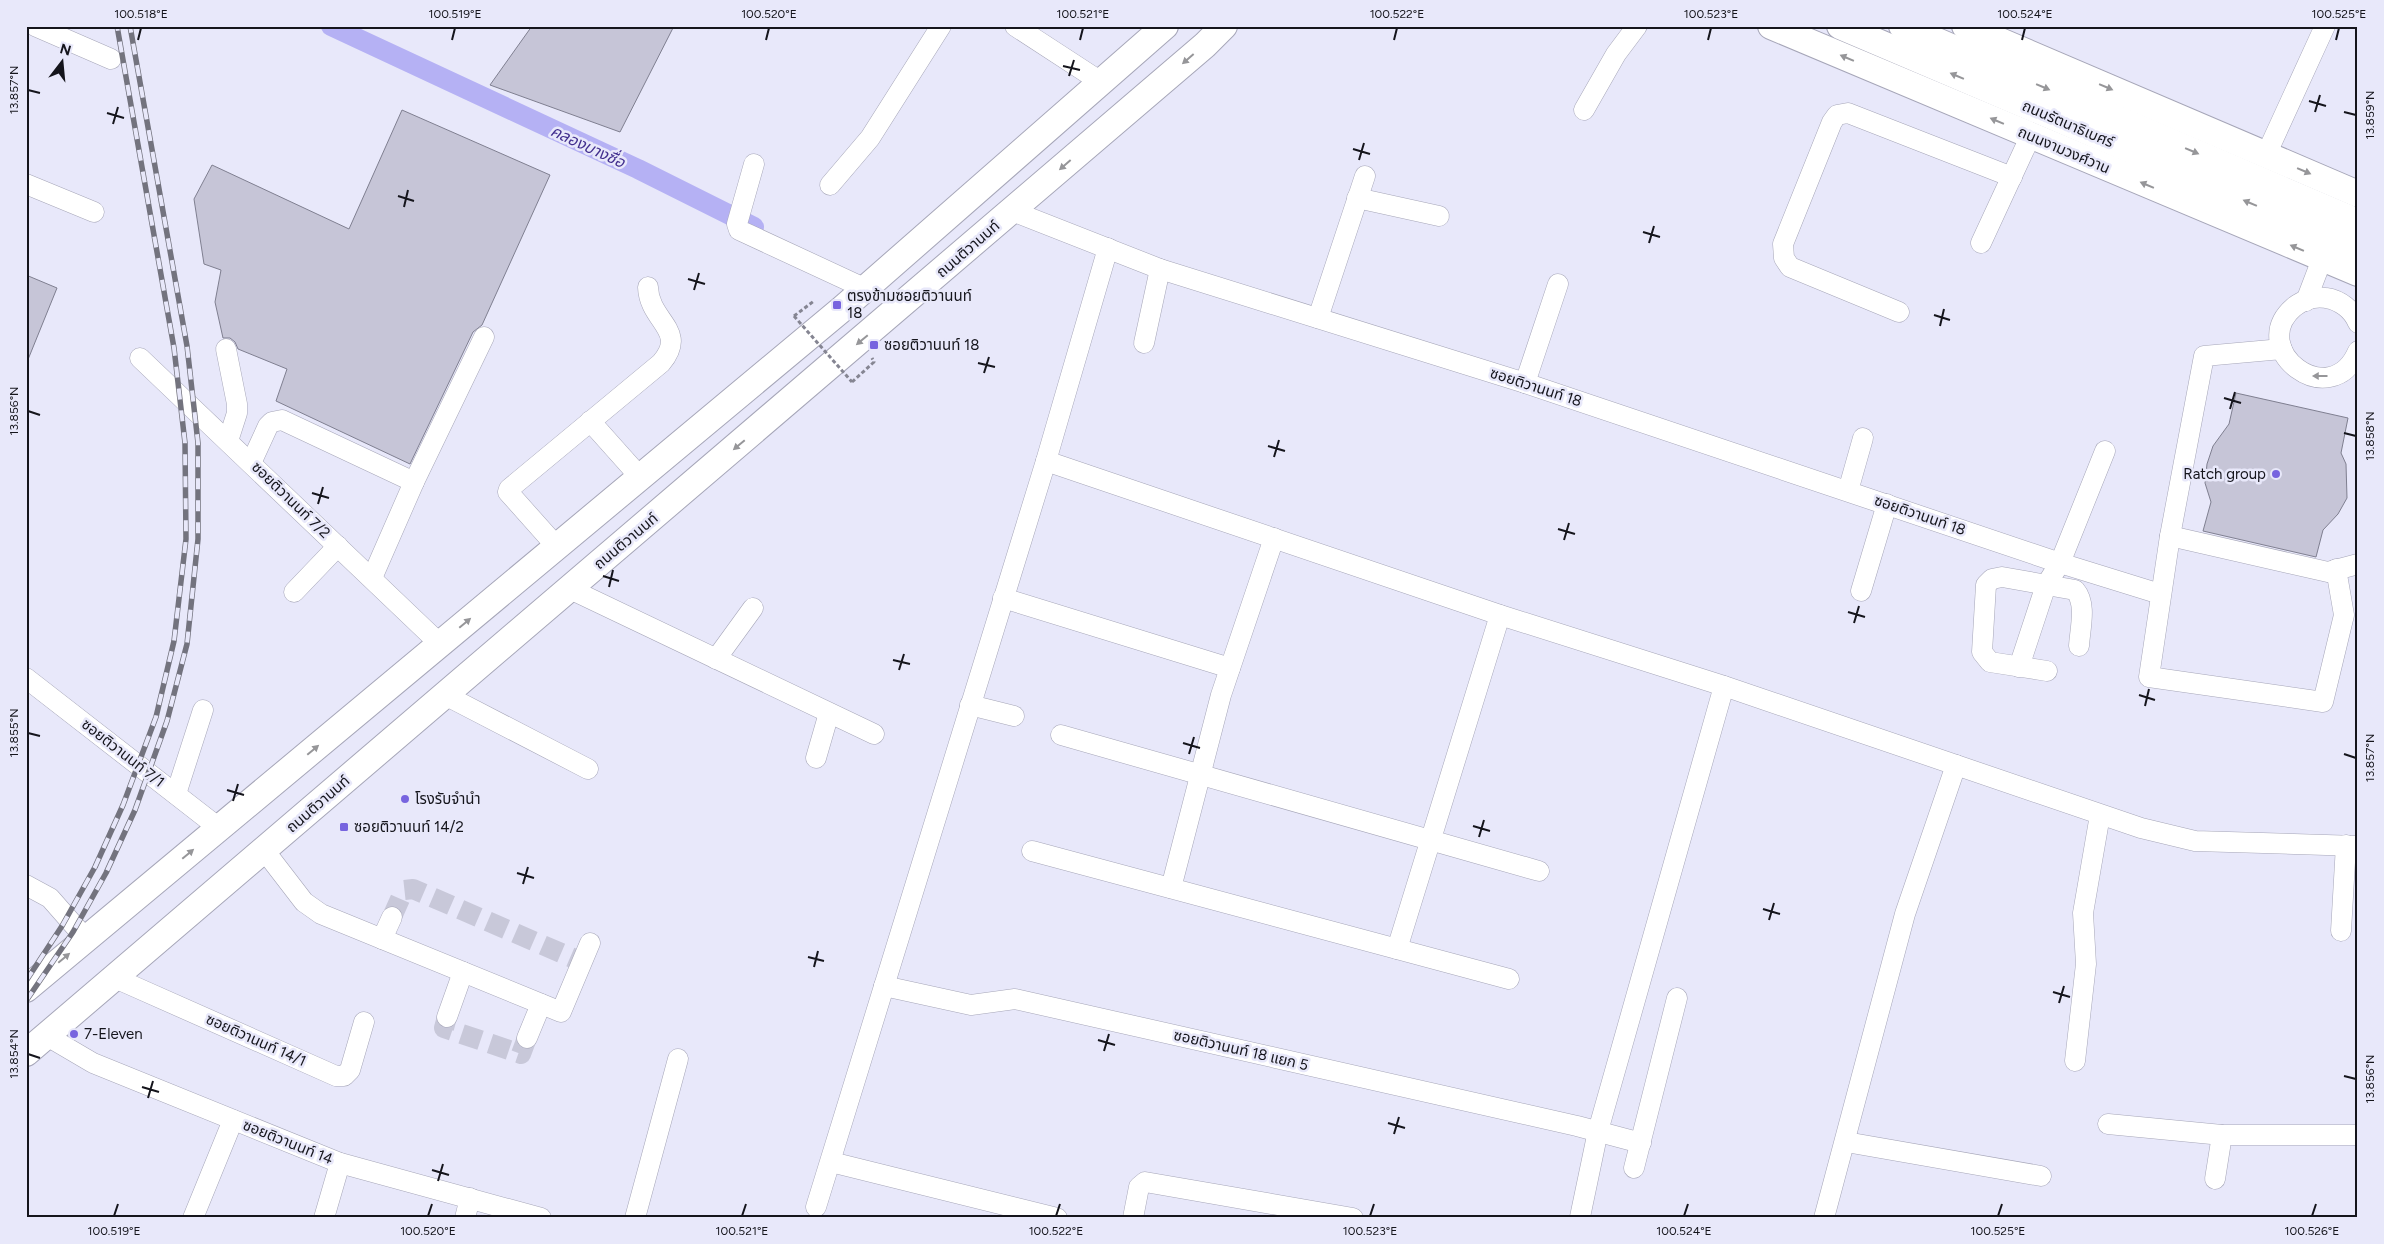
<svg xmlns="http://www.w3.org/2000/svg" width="2384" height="1244" font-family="Figtree,'Noto Sans Thai',sans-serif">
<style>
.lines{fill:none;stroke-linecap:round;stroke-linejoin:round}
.canal{stroke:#b5b1f4;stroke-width:20}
.building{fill:#c6c5d7;stroke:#7f7f90}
.minor-tunnel{stroke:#c8c8d9;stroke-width:20;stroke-dasharray:20 10;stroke-linecap:butt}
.minor-casing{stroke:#a6a6b8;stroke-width:21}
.major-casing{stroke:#a6a6b8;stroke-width:28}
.path{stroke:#858592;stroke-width:3;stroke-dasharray:4 2.5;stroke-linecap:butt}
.minor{stroke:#fff;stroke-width:20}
.major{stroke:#fff;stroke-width:26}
.rail-casing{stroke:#73737e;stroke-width:5.5}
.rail{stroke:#e8e8fa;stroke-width:4;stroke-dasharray:11;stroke-linecap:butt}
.path-bridge{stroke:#858592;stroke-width:3;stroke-dasharray:4 2.5;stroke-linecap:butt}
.oneway{fill:#969699}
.ticks{fill:none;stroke:#15151c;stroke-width:2}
.poi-dot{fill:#7764df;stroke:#e8e8fa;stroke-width:2}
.labels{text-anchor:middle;stroke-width:5;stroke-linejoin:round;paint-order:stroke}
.street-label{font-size:15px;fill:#15151c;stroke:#e8e8fa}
.poi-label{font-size:15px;fill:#15151c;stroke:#e8e8fa;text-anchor:start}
.water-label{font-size:16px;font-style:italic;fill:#43308f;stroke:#e8e8fa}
.neatline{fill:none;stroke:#15151c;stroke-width:2}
.ticks-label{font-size:12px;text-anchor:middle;fill:#15151c}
</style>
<rect width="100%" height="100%" fill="#e8e8fa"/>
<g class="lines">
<polyline class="canal" points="331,26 638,169 754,227"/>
</g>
<g class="building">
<polygon points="532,26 674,26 620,132 490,85"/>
<polygon points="402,110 550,175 482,325 473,332 410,464 276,401 287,369 238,349 235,342 230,338 223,338 215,302 221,270 204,264 194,199 212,165 349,229"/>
<polygon points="26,275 57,288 27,362 26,362"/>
<polygon points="2236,393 2348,418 2341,453 2346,464 2347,498 2338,514 2323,530 2316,557 2203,531 2211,502 2205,483 2207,464 2213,446 2229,424"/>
</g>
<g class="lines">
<g class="minor-tunnel">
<polyline points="392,917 404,890 413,889 582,962"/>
<polyline points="447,1017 444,1028 521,1054 527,1038"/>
</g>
<g class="minor-casing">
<g id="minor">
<polyline points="35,26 111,59"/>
<polyline points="1015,26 1101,82"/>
<polyline points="1584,110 1616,54 1637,26"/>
<polyline points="2266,155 2325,26"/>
<polyline points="754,164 737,224 739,230 864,288"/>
<polyline points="26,184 94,212"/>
<polyline points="830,185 870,138 941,26"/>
<polyline points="1357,198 1439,216"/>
<polyline points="1012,211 1160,269 1525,383 2060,563 2160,594"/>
<polyline points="1981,243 2031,135"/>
<polyline points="2306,301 2322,259"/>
<polyline points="1899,312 1790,267 1784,258 1783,244 1832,122 1837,115 1848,113 2012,177"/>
<polyline points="1318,318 1365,176"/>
<path d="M2358,323C2353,310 2340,300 2326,298C2315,296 2303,300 2294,307C2245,349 2331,415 2358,351"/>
<polyline points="1144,343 1160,269"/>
<polyline points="226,349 237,404 237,413 228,441"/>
<polyline points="2282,349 2204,356 2170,536 2149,677 2323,702 2344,615 2336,569"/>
<polyline points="140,358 440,644"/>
<polyline points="1525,383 1558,284"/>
<polyline points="590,421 640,477"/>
<polyline points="1046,461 1500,615 1724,686 2141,828 2195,841 2358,846"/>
<polyline points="251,463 268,426 272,422 282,420 414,482"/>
<polyline points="1848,491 1863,438"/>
<polyline points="2170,536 2328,572 2358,564"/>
<path d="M557,547L508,492L509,489L661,363C689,330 649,322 648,287"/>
<polyline points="372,578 414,482 484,337"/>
<polyline points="570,589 874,734"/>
<polyline points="1861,591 1887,504"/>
<polyline points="294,592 338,546"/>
<polyline points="1003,598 1230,668"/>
<polyline points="716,659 753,608"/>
<polyline points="2019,667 2046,585 2060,563 2105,451"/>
<path d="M2047,671L1990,662L1982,652L1986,585L1992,579L2002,577L2075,590C2087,604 2080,628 2079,646"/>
<polyline points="26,678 219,828"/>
<polyline points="445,695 588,769"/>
<polyline points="970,705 1014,716"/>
<polyline points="1061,735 1539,871"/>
<polyline points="816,758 829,713"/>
<polyline points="176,794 203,710"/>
<polyline points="264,850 304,902 321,914 561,1012 590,943"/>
<polyline points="1032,851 1509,979"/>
<polyline points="26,885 50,898 86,939"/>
<polyline points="1171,888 1221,695 1274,538"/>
<polyline points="2341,931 2346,845"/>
<polyline points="382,939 392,917"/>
<polyline points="1397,949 1500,615"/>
<polyline points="115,978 336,1076 344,1076 350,1070 364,1022"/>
<polyline points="884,986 971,1005 1015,999 1577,1126 1641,1143"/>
<polyline points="447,1017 463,972"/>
<polyline points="47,1036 93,1063 340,1163 541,1218"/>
<polyline points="527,1038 541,1004"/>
<polyline points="2075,1061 2086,964 2083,913 2100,815"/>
<polyline points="2108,1124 2222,1135 2358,1135"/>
<polyline points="1846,1142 2041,1176"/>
<polyline points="831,1162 1057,1218"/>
<polyline points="1634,1168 1677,998"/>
<polyline points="2215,1179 2222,1135"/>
<polyline points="816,1207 1046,461 1108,248"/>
<polyline points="1580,1217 1598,1131 1724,686"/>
<polyline points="193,1218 233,1120"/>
<polyline points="324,1218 340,1163"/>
<polyline points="465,1218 470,1198"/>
<polyline points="635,1218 678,1059"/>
<polyline points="1133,1218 1139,1187 1145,1182 1353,1218"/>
<polyline points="1824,1218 1905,914 1956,765"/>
</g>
</g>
<g class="major-casing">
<g id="major">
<polyline points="1771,26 2358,273"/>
<polyline points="1840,26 2358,247"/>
<polyline points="1902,26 2358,222"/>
<polyline points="1965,26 2358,194"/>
<polyline points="26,989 842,309 1165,26"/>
<polyline points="26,1053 1205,45 1224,26"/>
</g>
</g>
<g class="path">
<polyline points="794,316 814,301"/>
<polyline points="852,382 874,362 872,358"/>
</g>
<use href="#minor" class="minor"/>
<use href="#major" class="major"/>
<g class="rail-casing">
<g id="rail">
<polyline points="26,981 62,926 95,867 123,805 156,717 174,641 186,539 185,443 174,348 117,26"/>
<polyline points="26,1001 73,932 106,873 135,810 167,721 187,644 198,539 198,443 187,346 130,26"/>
</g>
</g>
<use href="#rail" class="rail"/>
<polyline class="path-bridge" points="794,316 852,382"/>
</g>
<defs><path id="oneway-solid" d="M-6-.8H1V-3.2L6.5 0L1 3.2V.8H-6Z" transform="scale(1.25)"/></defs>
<g class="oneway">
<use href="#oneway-solid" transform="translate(1847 58) rotate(-157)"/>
<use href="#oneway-solid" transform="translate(1188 59) rotate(139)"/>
<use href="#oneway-solid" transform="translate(1957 76) rotate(-157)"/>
<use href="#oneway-solid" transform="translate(2043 87) rotate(23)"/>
<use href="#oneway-solid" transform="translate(2106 87) rotate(23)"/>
<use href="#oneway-solid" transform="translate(1997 121) rotate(-157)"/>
<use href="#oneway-solid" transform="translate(2192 151) rotate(23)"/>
<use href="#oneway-solid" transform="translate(1065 165) rotate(139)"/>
<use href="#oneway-solid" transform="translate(2304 171) rotate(23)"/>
<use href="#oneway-solid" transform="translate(2147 185) rotate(-157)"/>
<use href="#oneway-solid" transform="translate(2250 203) rotate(-157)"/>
<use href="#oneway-solid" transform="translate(2297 248) rotate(-157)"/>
<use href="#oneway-solid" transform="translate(862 340) rotate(140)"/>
<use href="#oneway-solid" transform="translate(2320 376) rotate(180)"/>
<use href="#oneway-solid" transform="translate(739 445) rotate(140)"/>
<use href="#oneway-solid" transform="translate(465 623) rotate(-40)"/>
<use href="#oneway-solid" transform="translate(313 750) rotate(-40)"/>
<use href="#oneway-solid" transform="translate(188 854) rotate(-40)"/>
<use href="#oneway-solid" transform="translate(64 958) rotate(-40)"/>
</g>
<path class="ticks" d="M138,40L141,28M452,40L455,28M766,40L769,28M1080,40L1083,28M1394,40L1397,28M1708,40L1711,28M2022,40L2025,28M2336,40L2339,28M1063,66L1080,70M1069,76L1074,60M28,90L40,93M2309,101L2326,106M2315,112L2320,95M2344,112L2356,115M107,113L124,118M113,124L118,107M1353,149L1370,154M1359,160L1364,143M398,196L414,201M404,207L408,190M1643,232L1660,237M1649,243L1654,226M688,279L705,284M694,290L699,273M1934,315L1950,320M1940,326L1944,309M978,363L995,367M984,373L989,357M2224,398L2241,403M2230,409L2235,392M28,411L40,415M2344,433L2356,436M1268,446L1285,451M1274,457L1279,440M312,493L329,498M318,504L323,487M1558,529L1575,534M1564,540L1569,523M603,576L619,581M609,587L613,570M1848,612L1865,617M1854,623L1859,606M893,660L910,664M899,670L904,654M2139,695L2155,700M2145,706L2149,689M28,733L40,736M1183,743L1200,748M1189,754L1194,737M2344,754L2356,758M227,790L244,795M233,801L238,784M1473,826L1490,831M1479,837L1484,820M517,873L534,878M523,884L528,867M1763,909L1780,914M1769,920L1774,903M808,957L824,961M814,967L818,951M2053,992L2070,997M2059,1003L2064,986M1098,1040L1115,1045M1104,1051L1109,1034M28,1054L40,1058M2344,1076L2356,1079M142,1087L159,1092M148,1098L153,1081M1388,1123L1405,1128M1394,1134L1399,1117M432,1170L449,1175M438,1181L443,1164M114,1216L118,1204M428,1216L432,1204M742,1216L746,1204M1056,1216L1060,1204M1370,1216L1374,1204M1684,1216L1688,1204M1998,1216L2002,1204M2312,1216L2316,1204"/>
<g class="poi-dot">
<rect x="832" y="300" width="10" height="10" rx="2.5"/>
<rect x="869" y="340" width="10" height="10" rx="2.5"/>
<circle cx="2276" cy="474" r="5"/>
<circle cx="405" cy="799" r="5"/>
<rect x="339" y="822" width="10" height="10" rx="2.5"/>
<circle cx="74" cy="1034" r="5"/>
</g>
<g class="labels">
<g class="street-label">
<text transform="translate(2068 124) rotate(23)" y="5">ถนนรัตนาธิเบศร์</text>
<text transform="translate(2064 150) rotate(23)" y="5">ถนนงามวงศ์วาน</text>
<text transform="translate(968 249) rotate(-41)" y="5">ถนนติวานนท์</text>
<text transform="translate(1536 387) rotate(18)" y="5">ซอยติวานนท์ 18</text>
<text transform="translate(291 500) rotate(44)" y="5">ซอยติวานนท์ 7/2</text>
<text transform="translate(1920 515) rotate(19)" y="5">ซอยติวานนท์ 18</text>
<text transform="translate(626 541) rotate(-40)" y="5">ถนนติวานนท์</text>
<text transform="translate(123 753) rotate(38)" y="5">ซอยติวานนท์ 7/1</text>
<text transform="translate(318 804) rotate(-41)" y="5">ถนนติวานนท์</text>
<text transform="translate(256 1040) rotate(24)" y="5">ซอยติวานนท์ 14/1</text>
<text transform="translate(1241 1050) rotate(13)" y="5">ซอยติวานนท์ 18 แยก 5</text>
<text transform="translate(288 1142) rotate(22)" y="5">ซอยติวานนท์ 14</text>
</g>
<g class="poi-label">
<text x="847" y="301">ตรงข้ามซอยติวานนท์<tspan x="847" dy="17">18</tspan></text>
<text x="884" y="350">ซอยติวานนท์ 18</text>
<text x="2266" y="479" text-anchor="end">Ratch group</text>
<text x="415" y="804">โรงรับจำนำ</text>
<text x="354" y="832">ซอยติวานนท์ 14/2</text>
<text x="84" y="1039">7-Eleven</text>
</g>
<g class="water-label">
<text transform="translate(588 146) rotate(25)" y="6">คลองบางซื่อ</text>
</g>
</g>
<rect width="2384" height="1244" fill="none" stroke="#e8e8fa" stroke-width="55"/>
<g transform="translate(62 62) rotate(16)" stroke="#e8e8fa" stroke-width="4" paint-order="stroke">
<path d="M0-4L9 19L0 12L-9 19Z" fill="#15151c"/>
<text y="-8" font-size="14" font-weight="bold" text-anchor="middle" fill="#15151c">N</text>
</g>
<rect x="28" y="28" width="2328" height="1188" class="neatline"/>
<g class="ticks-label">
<text x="141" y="18">100.518°E</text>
<text x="455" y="18">100.519°E</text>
<text x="769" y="18">100.520°E</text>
<text x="1083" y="18">100.521°E</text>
<text x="1397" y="18">100.522°E</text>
<text x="1711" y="18">100.523°E</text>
<text x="2025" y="18">100.524°E</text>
<text x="2339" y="18">100.525°E</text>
<text transform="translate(14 90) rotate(-90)" y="4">13.857°N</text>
<text transform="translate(2370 115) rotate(-90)" y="4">13.859°N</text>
<text transform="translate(14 411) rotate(-90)" y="4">13.856°N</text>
<text transform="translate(2370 436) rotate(-90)" y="4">13.858°N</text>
<text transform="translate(14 733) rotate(-90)" y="4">13.855°N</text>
<text transform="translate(2370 758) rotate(-90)" y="4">13.857°N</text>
<text transform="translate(14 1054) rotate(-90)" y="4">13.854°N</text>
<text transform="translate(2370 1079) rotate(-90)" y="4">13.856°N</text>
<text x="114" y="1235">100.519°E</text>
<text x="428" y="1235">100.520°E</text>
<text x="742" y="1235">100.521°E</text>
<text x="1056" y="1235">100.522°E</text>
<text x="1370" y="1235">100.523°E</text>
<text x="1684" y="1235">100.524°E</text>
<text x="1998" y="1235">100.525°E</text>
<text x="2312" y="1235">100.526°E</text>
</g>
</svg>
